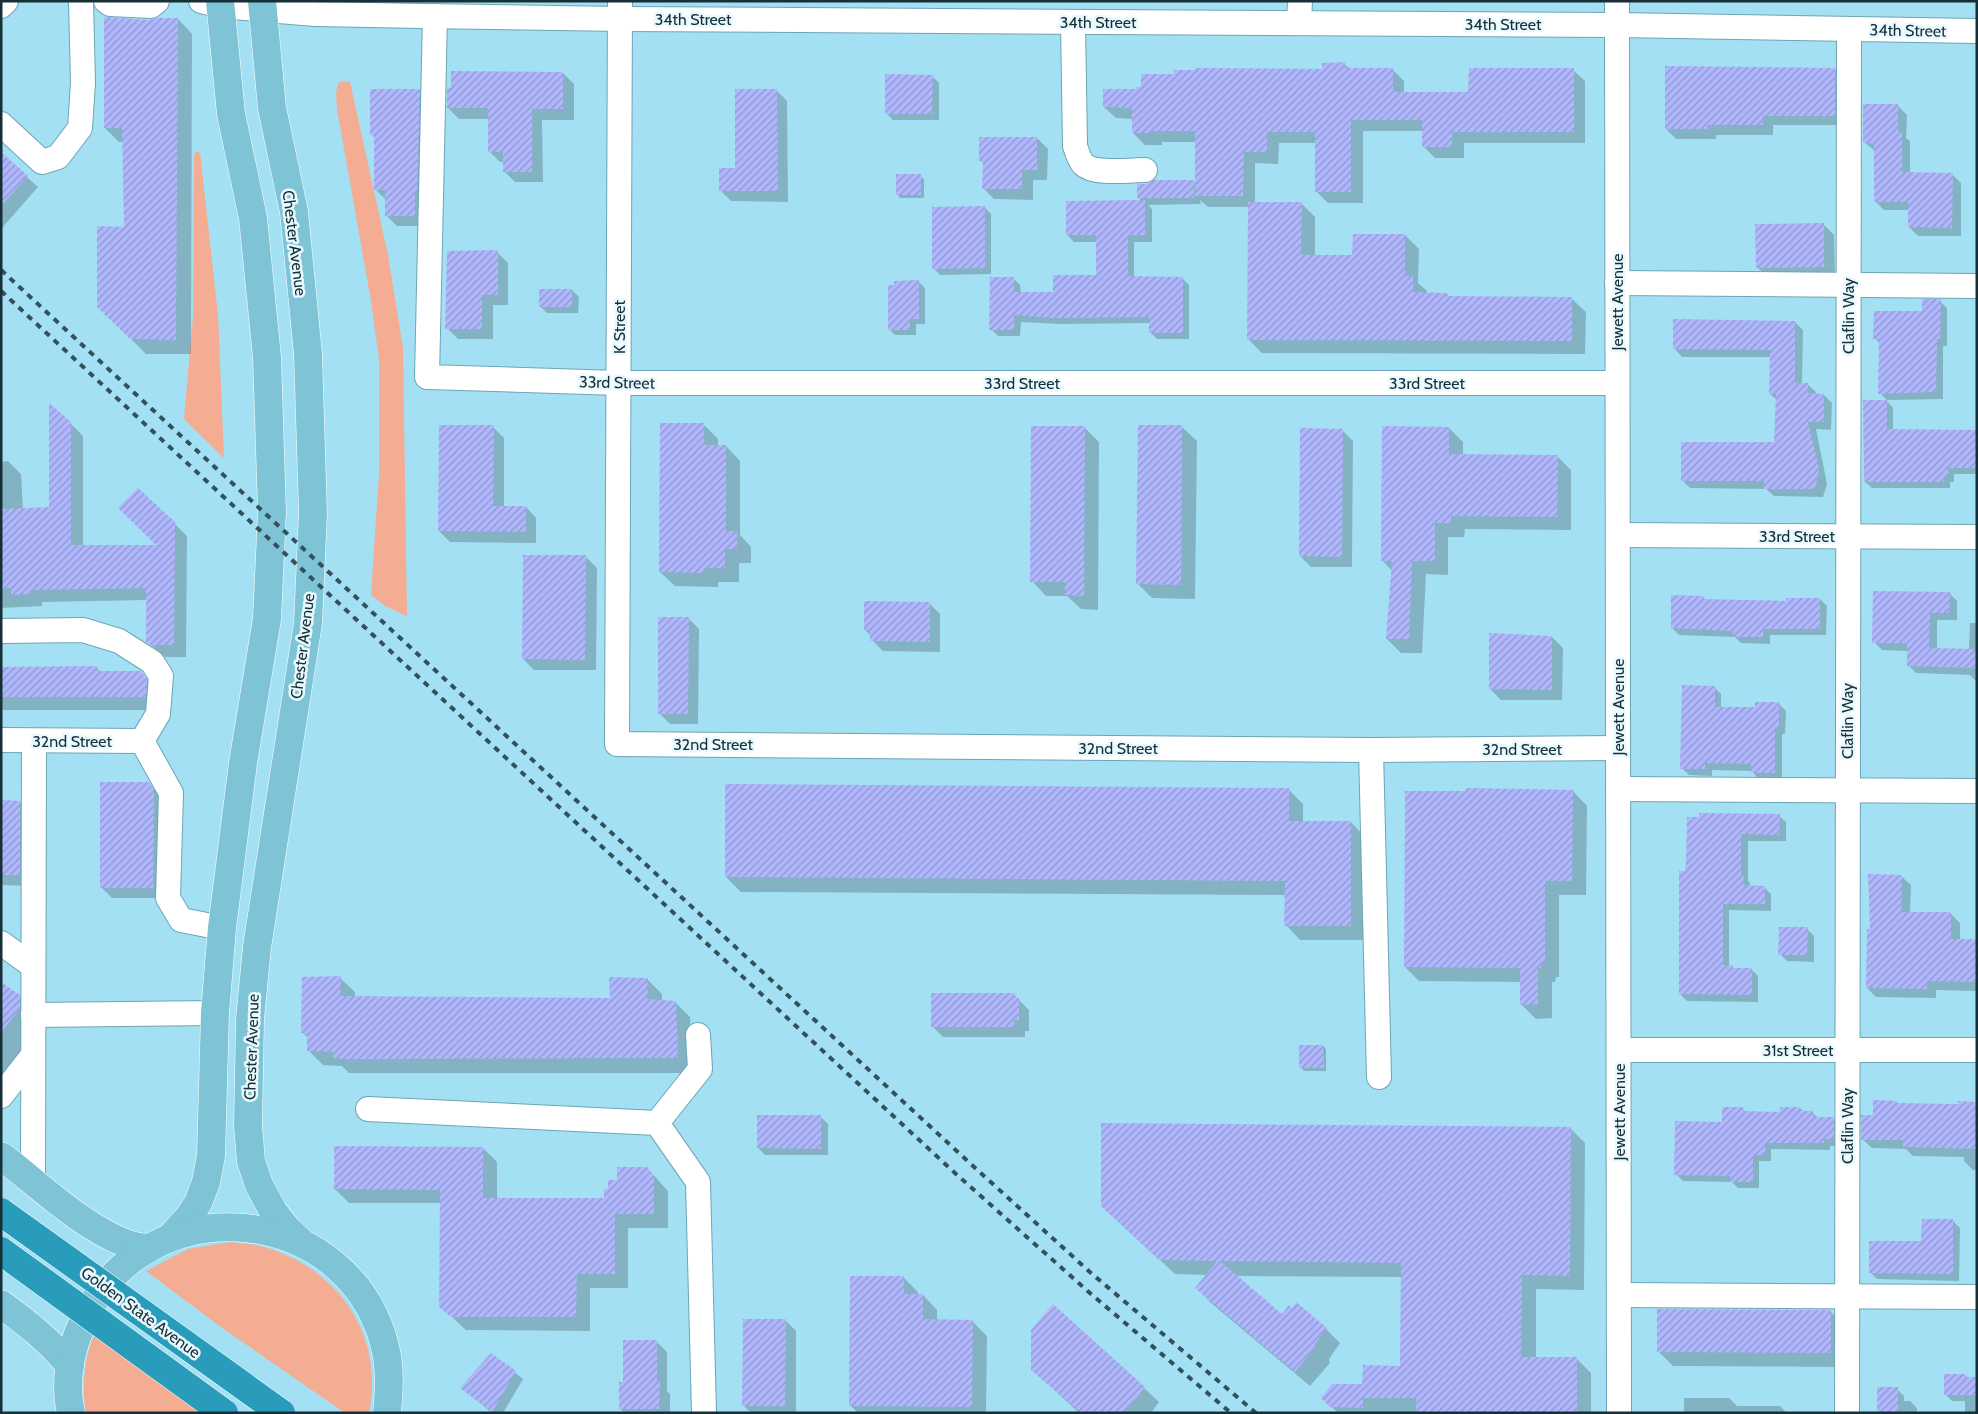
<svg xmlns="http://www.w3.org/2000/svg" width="1978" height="1414" font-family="Cabin,sans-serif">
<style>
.green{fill:#f4ac93}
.shadow{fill:#0003}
.building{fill:url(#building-hatch)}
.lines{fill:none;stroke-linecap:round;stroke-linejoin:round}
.minor-casing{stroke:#6ba5b8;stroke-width:26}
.major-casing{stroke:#fff;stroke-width:29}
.minor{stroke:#fff;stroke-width:24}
.major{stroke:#7ec4d6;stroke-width:28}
.rail{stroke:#32515a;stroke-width:4;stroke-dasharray:6 6;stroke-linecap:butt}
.highway-bridge-casing{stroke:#fff;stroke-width:29;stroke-linecap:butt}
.highway-bridge{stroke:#289cba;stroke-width:28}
.labels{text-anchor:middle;stroke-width:5;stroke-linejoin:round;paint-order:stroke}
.street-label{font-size:16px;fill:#172f36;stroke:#e8f9ff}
</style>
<defs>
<pattern id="building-hatch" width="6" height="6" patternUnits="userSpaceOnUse" patternTransform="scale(1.25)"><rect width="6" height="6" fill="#b0b7fd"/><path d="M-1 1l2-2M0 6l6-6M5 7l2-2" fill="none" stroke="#8e95ce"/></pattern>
</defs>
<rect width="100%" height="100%" fill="#a4e0f3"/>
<g class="green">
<polygon points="341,81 350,82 388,255 403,348 407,616 385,606 371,595 379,474 379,359 371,301 337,109 336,93 338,83"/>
<polygon points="196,152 200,152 218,315 224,458 184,419 193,316 194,155"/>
<path d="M231,1242C240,1244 251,1243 261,1246C337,1267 385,1334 369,1413H345L221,1327L146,1271L188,1249Z"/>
<path d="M95,1333L202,1413H85C83,1384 83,1360 95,1333Z"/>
</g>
<g class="shadow">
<polygon points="178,19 192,34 191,354 146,354 98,306 126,229 124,142 119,142 105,128"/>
<polygon points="1344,64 1350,69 1392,69 1404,81 1404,93 1470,94 1573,70 1585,81 1585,143 1464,143 1464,158 1435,158 1423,146 1424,131 1363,131 1363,203 1328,203 1316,191 1316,143 1279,143 1278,164 1255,163 1255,203 1301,203 1315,217 1315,256 1354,257 1405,235 1419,249 1418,283 1427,291 1427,294 1447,294 1451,298 1572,299 1586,312 1585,354 1262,353 1248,339 1249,207 1208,207 1200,200 1201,204 1148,205 1152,209 1152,242 1134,242 1134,278 1182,278 1189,285 1189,339 1157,339 1150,332 1150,323 1060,324 1021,322 1020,336 998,336 991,329 1013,278 1020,285 1021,293 1054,293 1097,276 1097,242 1074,242 1067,235 1142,202 1139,198 1193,181 1196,184 1196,142 1162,142 1162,145 1145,145 1133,133 1133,119 1116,118 1104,107 1137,91 1323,70"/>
<polygon points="1835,69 1845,79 1845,125 1773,125 1773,135 1716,135 1716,139 1676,139 1666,129"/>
<polygon points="563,73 574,84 574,120 542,120 543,182 515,182 504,171 504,162 500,162 489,151 489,119 459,119 448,108"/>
<polygon points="932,76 939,83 939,120 893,120 886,113"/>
<polygon points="419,90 430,101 425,226 397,226 386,215 386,200 376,190 376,139 371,134"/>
<polygon points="776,90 787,101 788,202 731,201 720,190 736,169"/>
<polygon points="1898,106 1907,115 1906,138 1910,141 1910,174 1952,174 1961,183 1961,236 1918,236 1909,227 1909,210 1884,210 1875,201 1875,151 1864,142"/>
<polygon points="1037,138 1048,149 1047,180 1033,180 1033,200 994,199 983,188 984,164 980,160"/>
<polygon points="1,154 38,187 2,228 1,227"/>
<polygon points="920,176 924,179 924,198 900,198 897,194"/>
<polygon points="985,208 991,214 991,274 940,275 934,269"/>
<polygon points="1823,224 1834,235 1835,278 1768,278 1757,267"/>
<polygon points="497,252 508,263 508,305 493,305 493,339 458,339 447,328"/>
<polygon points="919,282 925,288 925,324 916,324 916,335 895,335 889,329"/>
<polygon points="572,290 579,297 578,313 547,313 540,306"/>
<polygon points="1940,301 1947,308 1947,346 1943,346 1943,399 1887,400 1880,393 1880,344 1875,338 1923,312"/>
<polygon points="1795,322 1803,330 1802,384 1807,384 1816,392 1816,395 1824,395 1832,403 1831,430 1816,429 1827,484 1823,497 1774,496 1766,489 1690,488 1682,480 1776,444 1777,400 1770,394 1771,357 1682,357 1674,348"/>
<polygon points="1887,401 1893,408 1893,430 1977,431 1977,474 1954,474 1954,482 1950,482 1950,488 1872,488 1865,482"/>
<polygon points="70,423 83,436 83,546 159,546 174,523 187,536 186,657 165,657 147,641 147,600 42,602 42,606 1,608 1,462 8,461 21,474 23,510 51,509"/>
<polygon points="703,424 718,439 718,446 726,446 740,461 740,535 751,547 751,563 739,563 739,582 718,582 718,587 675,586 660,572"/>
<polygon points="493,427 504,438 504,507 526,507 536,518 536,543 450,542 439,531"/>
<polygon points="1084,427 1099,442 1098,610 1081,609 1067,596 1046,596 1032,581"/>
<polygon points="1182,427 1197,441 1195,599 1152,598 1138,584"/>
<polygon points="1449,428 1463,442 1463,455 1557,456 1571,470 1571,530 1465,529 1464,537 1448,537 1448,575 1426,574 1422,653 1401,653 1387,639 1392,571 1382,560"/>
<polygon points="1342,430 1353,441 1352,567 1311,567 1300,556"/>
<polygon points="586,557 597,568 596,670 534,670 523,659"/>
<polygon points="1949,593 1957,601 1957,620 1937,620 1937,649 1969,650 1970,623 1977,623 1977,682 1970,675 1916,673 1908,665 1908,651 1882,650 1874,642"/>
<polygon points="1703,597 1706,600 1788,602 1820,599 1827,606 1826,635 1770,635 1770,644 1741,643 1735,637 1679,635 1672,628"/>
<polygon points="929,603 940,614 940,652 883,651 872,640 872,637 865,630"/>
<polygon points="688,618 699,629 698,724 670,724 659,713"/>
<polygon points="1552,637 1563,648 1562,700 1501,700 1490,689"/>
<polygon points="1,668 97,668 101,673 141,673 154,686 159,710 1,710"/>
<polygon points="1714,687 1721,694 1721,708 1756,708 1778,703 1786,711 1785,734 1782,734 1782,780 1759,780 1752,771 1712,770 1712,776 1689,775 1682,768"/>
<polygon points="149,784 160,795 164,898 112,898 101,887"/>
<polygon points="1289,790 1303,804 1303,822 1351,822 1365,837 1365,940 1300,940 1286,925 1286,895 741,892 726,877"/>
<polygon points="1573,791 1587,806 1586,895 1559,895 1559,977 1556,977 1555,982 1552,982 1552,1018 1536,1019 1521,1004 1521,982 1419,981 1405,967"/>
<polygon points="1,802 20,802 31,813 30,886 1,885"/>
<polygon points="1779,816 1786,822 1786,841 1748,841 1748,881 1750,883 1750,887 1764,887 1771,894 1771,911 1729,910 1729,966 1735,969 1751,969 1758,976 1758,1002 1687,1001 1680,994 1688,818"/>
<polygon points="1901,876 1911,885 1910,913 1951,914 1960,923 1960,940 1977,940 1977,991 1936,990 1936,998 1876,997 1867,988 1871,930"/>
<polygon points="1807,929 1814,936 1814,962 1787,961 1780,954"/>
<polygon points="340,978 355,992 355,997 611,999 647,979 662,994 662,1001 676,1003 690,1017 692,1073 349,1073 342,1066 323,1065 308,1050 308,1038 302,1032"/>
<polygon points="1,986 19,996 34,1011 33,1040 1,1084"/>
<polygon points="1014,995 1029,1010 1029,1031 1025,1031 1025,1037 943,1037 932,1026"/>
<polygon points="1323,1046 1326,1049 1326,1071 1304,1071 1300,1067"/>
<polygon points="1896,1102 1899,1104 1959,1106 1977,1103 1977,1170 1973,1170 1964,1161 1964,1157 1913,1156 1906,1149 1872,1148 1862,1139 1874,1117"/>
<polygon points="1742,1108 1746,1112 1782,1113 1800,1108 1804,1112 1812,1112 1818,1118 1833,1118 1840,1125 1840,1146 1830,1146 1830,1150 1771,1149 1771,1161 1759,1161 1759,1188 1738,1188 1732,1182 1683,1181 1676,1174 1723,1123"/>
<polygon points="821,1117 828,1124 828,1155 765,1155 758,1148"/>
<polygon points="1570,1128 1585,1143 1584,1290 1536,1289 1536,1358 1576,1358 1591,1373 1591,1413 1338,1413 1322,1398 1364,1385 1402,1367 1402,1277 1235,1276 1282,1316 1326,1329 1340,1343 1329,1359 1330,1363 1310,1386 1211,1303 1197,1288 1208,1275 1175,1274 1117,1220"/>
<polygon points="483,1148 497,1162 497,1199 605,1199 610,1190 619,1181 647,1168 668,1191 668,1228 628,1228 628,1288 590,1288 590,1331 466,1330 440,1306 441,1203 349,1203 335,1189"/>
<polygon points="1953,1221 1960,1228 1959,1281 1877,1279 1870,1272 1923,1242"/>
<polygon points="904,1278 918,1292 918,1295 923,1295 937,1310 937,1321 972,1321 987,1336 986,1413 858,1413 850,1405"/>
<polygon points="1830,1311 1845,1326 1845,1367 1673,1366 1658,1351"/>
<polygon points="786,1321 796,1331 796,1413 751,1413 743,1405"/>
<polygon points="656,1341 667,1352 667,1391 670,1394 670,1413 624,1413 620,1408 624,1384"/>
<polygon points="491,1354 523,1379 503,1413 492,1413 461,1388"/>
<polygon points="1965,1375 1968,1378 1977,1378 1977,1413 1965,1413 1965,1401 1952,1401 1945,1394"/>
<polygon points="1048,1384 1144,1388 1159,1402 1151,1413 1079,1413"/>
<polygon points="1897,1389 1904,1396 1904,1401 1910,1401 1917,1408 1917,1413 1878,1413"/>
<polygon points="1684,1398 1729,1398 1737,1406 1780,1406 1787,1413 1684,1413"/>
</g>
<g class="building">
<polygon points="104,17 150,20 157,18 178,18 176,340 130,339 97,307 97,226 124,227 122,128 104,128"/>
<polygon points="1345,62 1345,68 1393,68 1393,92 1468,92 1469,68 1574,68 1574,132 1452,132 1452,147 1422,147 1422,120 1351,120 1351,192 1315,192 1315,132 1267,132 1267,152 1244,152 1243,196 1195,196 1195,131 1151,131 1151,133 1132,133 1132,108 1103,107 1103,89 1136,89 1136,87 1141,87 1141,74 1174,74 1174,70 1195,70 1195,68 1322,69 1322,63"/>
<polygon points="1665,66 1835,68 1835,116 1763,116 1763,125 1707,125 1707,129 1665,129"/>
<polygon points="451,71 563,72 563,109 532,109 532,172 503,172 503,152 488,152 488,108 447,108 447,88 451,88"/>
<polygon points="885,74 933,75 932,114 885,114"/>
<polygon points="370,89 420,89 417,191 415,191 415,216 385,216 385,190 374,190 374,135 370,135"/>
<polygon points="735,89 777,89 778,191 719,191 719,168 735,168"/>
<polygon points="1863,104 1898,104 1898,131 1902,131 1902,172 1953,173 1952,228 1908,227 1908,202 1874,202 1874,144 1863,143"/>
<polygon points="979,137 1037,137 1037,170 1022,170 1022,189 982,189 983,161 979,161"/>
<polygon points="1,152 28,176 1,206"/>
<rect x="896" y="174" width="25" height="21"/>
<polygon points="1154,180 1194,180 1194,198 1137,198 1137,184 1146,184"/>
<polygon points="1145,200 1145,235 1128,235 1128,276 1183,277 1183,333 1149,333 1149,317 1052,318 1014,315 1014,330 989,330 990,277 1014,277 1014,292 1053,292 1053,275 1096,275 1096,235 1066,235 1066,201"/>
<polygon points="1248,202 1302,202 1301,255 1352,255 1353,234 1405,234 1405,276 1413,276 1413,292 1447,293 1447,296 1572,297 1572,341 1247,340"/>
<polygon points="985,206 985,268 932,269 932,207"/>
<polygon points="1824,223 1824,267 1756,268 1755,224"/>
<polygon points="498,250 498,295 482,295 482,329 445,329 447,251"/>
<polygon points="919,280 919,319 910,319 910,330 888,330 888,285 894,285 894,281"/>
<rect x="539" y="289" width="33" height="18"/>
<polygon points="1922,299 1941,299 1940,339 1937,339 1936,392 1878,394 1879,339 1873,339 1874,311 1922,311"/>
<polygon points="1673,319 1795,321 1795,383 1808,383 1808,393 1824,394 1824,422 1808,422 1819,469 1815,489 1764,489 1764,481 1681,481 1681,442 1774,442 1776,394 1769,394 1770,350 1673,349"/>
<polygon points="1863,400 1887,400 1887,429 1977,430 1977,468 1948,468 1948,476 1944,476 1944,482 1864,482"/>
<polygon points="49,403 71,422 71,545 156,545 118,508 138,488 175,522 174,645 151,645 146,642 146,588 30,590 30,594 11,595 11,588 1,588 1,509 49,507"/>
<polygon points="660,423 704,423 704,445 726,445 726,531 737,531 737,549 725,549 725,568 704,568 704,573 659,572"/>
<polygon points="439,425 494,425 493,506 526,506 526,532 438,531"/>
<polygon points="1138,425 1182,425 1181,585 1136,584"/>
<polygon points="1031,426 1085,426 1084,596 1065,595 1065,582 1030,582"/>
<polygon points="1382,426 1449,427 1449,454 1558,455 1557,517 1451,516 1451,523 1435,523 1435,561 1412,561 1409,639 1386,639 1392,561 1381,561"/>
<polygon points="1300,428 1343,429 1342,557 1299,556"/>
<polygon points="523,555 586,555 585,660 522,659"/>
<polygon points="1873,591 1950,592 1949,613 1930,613 1929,648 1977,649 1977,668 1907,666 1907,643 1872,643"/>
<polygon points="1671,595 1703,596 1704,599 1786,601 1786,598 1820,598 1820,629 1763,629 1763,637 1733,637 1733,631 1671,628"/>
<polygon points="864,601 930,602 930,642 870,641 870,630 864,630"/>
<polygon points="658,617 689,617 688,714 658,714"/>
<polygon points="1489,633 1552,636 1552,690 1489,689"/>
<polygon points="97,666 97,671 141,671 147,680 146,697 1,697 1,667"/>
<polygon points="1682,685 1715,686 1715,707 1755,707 1755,702 1779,702 1779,728 1775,728 1775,773 1751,773 1751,764 1705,763 1705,769 1680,769"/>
<polygon points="100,782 149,782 154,790 153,888 100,888"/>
<polygon points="725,784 1289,788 1289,821 1351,821 1351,926 1284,926 1285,881 725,877"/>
<polygon points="1466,788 1573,790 1572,881 1545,881 1545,963 1542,963 1541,968 1538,968 1538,1004 1520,1005 1520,968 1404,967 1405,791 1466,791"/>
<polygon points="1,800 20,801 20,875 1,875"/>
<polygon points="1699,813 1780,814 1779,835 1741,834 1741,875 1744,875 1743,885 1765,886 1765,904 1723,904 1723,965 1733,965 1733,968 1752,968 1752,995 1679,994 1679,871 1686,871 1687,817 1699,817"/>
<polygon points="1868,874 1902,875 1901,912 1951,912 1951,939 1977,939 1977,982 1927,981 1927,989 1866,988 1867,929 1870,929"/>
<polygon points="1779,927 1808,927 1807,955 1778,955"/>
<polygon points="341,976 340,996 610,998 609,977 648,978 647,999 676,1001 678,1058 347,1059 333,1058 333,1052 307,1051 307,1034 301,1033 302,977"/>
<polygon points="1,982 20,995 20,1008 1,1033"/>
<polygon points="931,993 1015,993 1015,998 1019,998 1019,1020 1014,1020 1014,1027 931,1027"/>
<polygon points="1299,1045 1323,1045 1324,1068 1299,1068"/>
<polygon points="1873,1100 1897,1101 1897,1103 1958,1104 1958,1101 1977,1102 1977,1149 1903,1147 1903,1140 1861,1140 1861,1115 1873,1115"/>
<polygon points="1722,1107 1743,1107 1743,1111 1780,1112 1780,1107 1800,1107 1800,1111 1813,1111 1813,1117 1834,1117 1834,1139 1824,1139 1824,1143 1765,1143 1765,1155 1753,1155 1753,1182 1730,1182 1730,1176 1674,1175 1675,1121 1722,1122"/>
<polygon points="757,1115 821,1115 821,1149 757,1148"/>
<polygon points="1101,1123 1571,1127 1570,1276 1522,1275 1521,1357 1577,1357 1577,1413 1416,1413 1416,1398 1363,1398 1363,1408 1330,1407 1321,1398 1332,1384 1362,1384 1363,1365 1400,1366 1401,1263 1220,1261 1282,1314 1289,1305 1292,1308 1296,1302 1327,1328 1315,1344 1316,1347 1295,1372 1195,1288 1217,1261 1159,1260 1101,1206"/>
<polygon points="334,1146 483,1147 483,1198 604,1198 604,1189 608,1189 608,1180 617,1180 617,1167 647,1167 654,1176 654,1214 615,1214 615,1274 577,1274 576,1317 451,1317 439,1307 440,1190 334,1189"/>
<polygon points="1922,1219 1953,1219 1953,1274 1869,1273 1869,1241 1921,1241"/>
<polygon points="850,1276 904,1276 904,1294 923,1294 923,1319 973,1320 972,1407 849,1406"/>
<polygon points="1053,1304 1145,1387 1124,1413 1081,1413 1031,1370 1031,1330"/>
<polygon points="1657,1309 1831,1310 1831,1353 1657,1352"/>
<polygon points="743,1319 786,1319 785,1406 742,1406"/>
<polygon points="623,1340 657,1340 657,1382 660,1382 659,1409 619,1409 619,1382 623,1382"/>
<polygon points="491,1353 516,1371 492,1412 460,1388"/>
<polygon points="1944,1374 1965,1374 1965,1377 1977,1377 1977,1395 1944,1395"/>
<rect x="1877" y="1387" width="21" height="26"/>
</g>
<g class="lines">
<g class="minor-casing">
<g id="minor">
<polyline points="106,1 110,4 151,6 157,1"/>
<polyline points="201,1 220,6 315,14 422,16 620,19 1617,25 1977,31"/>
<polyline points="620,1 617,744 1371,750 1618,748"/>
<polyline points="1617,1 1619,1413"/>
<polyline points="1,6 6,1"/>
<polyline points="435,16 427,377 619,383 1617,383"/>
<path d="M1073,22L1075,146C1077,152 1079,159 1083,164C1094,175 1130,170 1145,170"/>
<polyline points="1299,23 1300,1"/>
<polyline points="1,124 42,162 58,157 80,128 83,83 81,1"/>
<polyline points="1617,283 1977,286"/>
<polyline points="1618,535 1977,537"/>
<polyline points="1,631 83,630 119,641 152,662 161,676 158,714 142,741"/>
<polyline points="1,740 142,741"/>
<polyline points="142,741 171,793 168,898 181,920 222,928"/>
<polyline points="1371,750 1379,1077"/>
<polyline points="1618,789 1977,791"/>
<polyline points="1,943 33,966"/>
<polyline points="33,1015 215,1013"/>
<polyline points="1619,1050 1977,1050"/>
<polyline points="1,1096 33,1055"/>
<polyline points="368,1109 657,1123 698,1182 704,1413"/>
<polyline points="657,1123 700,1069 698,1035"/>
<polyline points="33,1180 34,741"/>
<polyline points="1619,1295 1977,1297"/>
<polyline points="1847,1413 1849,29"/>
</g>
</g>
<g class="major-casing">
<g id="major">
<polyline points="262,1 272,108 294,212 308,354 313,513 308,623 257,947 250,1019 248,1126 251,1161 259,1185 273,1211 287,1229 303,1244"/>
<path d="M1,1156C38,1184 81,1226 125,1243C132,1246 140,1247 147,1248"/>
<polyline points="170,1238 189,1217 198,1203 206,1182 211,1156 215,1013 222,928 243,763 267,619 272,512 267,357 253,218 231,114 220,1"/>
<path d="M1,1304C27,1323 50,1341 70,1366"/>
<path d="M71,1413C64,1384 70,1351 82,1324C144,1180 358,1202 387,1356C390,1375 389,1394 387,1413"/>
</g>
</g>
<use href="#minor" class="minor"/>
<use href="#major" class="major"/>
<g class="rail">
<polyline points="1,270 973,1166 1091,1273 1256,1413"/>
<polyline points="1,291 956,1174 1091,1294 1231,1413"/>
</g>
<g class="highway-bridge-casing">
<g id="highway-bridge">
<polyline points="1,1212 281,1413"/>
<polyline points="1,1251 224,1413"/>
</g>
</g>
<use href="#highway-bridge" class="highway-bridge"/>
</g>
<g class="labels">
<g class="street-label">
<text x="693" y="25">34th Street</text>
<text x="1098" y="28">34th Street</text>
<text x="1503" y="30">34th Street</text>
<text transform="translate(1908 30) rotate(1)" y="6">34th Street</text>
<text transform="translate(295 243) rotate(83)" y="6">Chester Avenue</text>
<text transform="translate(1617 302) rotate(-90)" y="6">Jewett Avenue</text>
<text transform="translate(1848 316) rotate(-90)" y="6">Claflin Way</text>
<text transform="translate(619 327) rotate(-90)" y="6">K Street</text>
<text transform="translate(617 382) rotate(1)" y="6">33rd Street</text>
<text x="1022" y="389">33rd Street</text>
<text x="1427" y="389">33rd Street</text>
<text x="1797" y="542">33rd Street</text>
<text transform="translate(302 646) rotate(-83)" y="6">Chester Avenue</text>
<text transform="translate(1618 707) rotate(-90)" y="6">Jewett Avenue</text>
<text transform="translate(1847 721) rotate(-90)" y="6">Claflin Way</text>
<text x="72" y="747">32nd Street</text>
<text x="713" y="750">32nd Street</text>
<text x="1118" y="754">32nd Street</text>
<text x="1522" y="755">32nd Street</text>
<text transform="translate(251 1047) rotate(-88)" y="6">Chester Avenue</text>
<text x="1798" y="1056">31st Street</text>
<text transform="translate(1619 1112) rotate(-90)" y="6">Jewett Avenue</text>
<text transform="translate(1847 1126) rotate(-90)" y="6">Claflin Way</text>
<text transform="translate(141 1312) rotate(36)" y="6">Golden State Avenue</text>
</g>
</g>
<rect width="1978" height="1414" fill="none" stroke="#172f36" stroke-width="5"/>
</svg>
